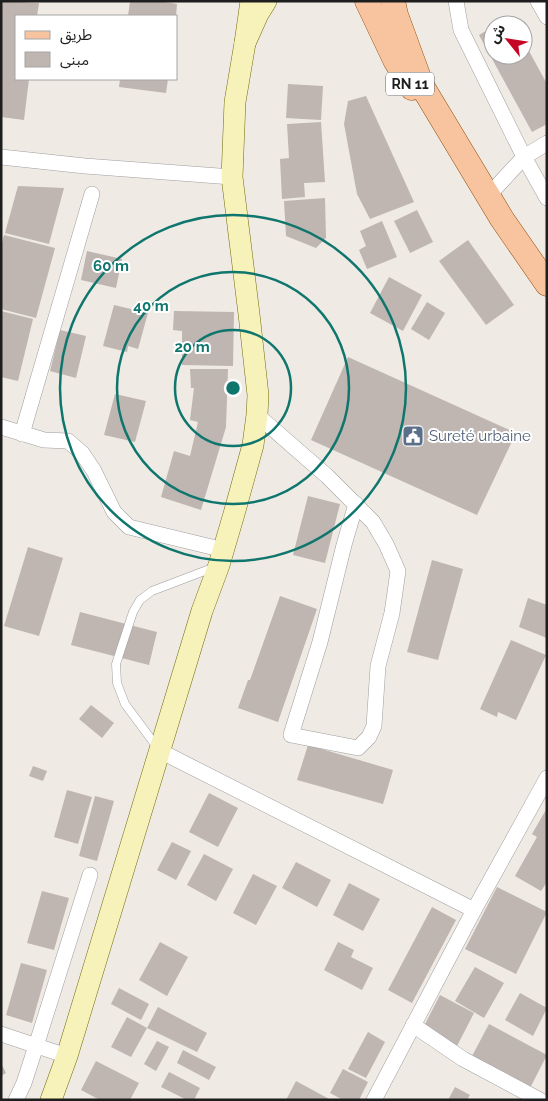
<svg xmlns="http://www.w3.org/2000/svg" width="548" height="1101" font-family="Raleway,'Noto Sans Arabic',sans-serif">
<style>
.building{fill:#bfb5b1}
.lines{fill:none;stroke-linecap:round;stroke-linejoin:round}
.lane-casing{stroke:#9f9f9f;stroke-width:9}
.street-casing{stroke:#9f9f9f;stroke-width:16}
.secondary-casing{stroke:#716c09;stroke-width:22}
.primary-casing{stroke:#934e05;stroke-width:25}
.lane{stroke:#fff;stroke-width:8}
.street{stroke:#fff;stroke-width:15}
.secondary{stroke:#f7f1ba;stroke-width:21}
.primary{stroke:#f8c4a0;stroke-width:24}
.ring{fill:none;stroke:#0f766e;stroke-width:2.5}
.labels{text-anchor:middle;stroke-width:4;stroke-linejoin:round;paint-order:stroke}
.shield{fill:#fff;stroke:#626262;stroke-width:1}
.shield-label{font-size:14px;font-weight:bold;fill:#1e1e1e}
.service-label{font-size:15px;fill:#4e5e75;stroke:#fff;text-anchor:start}
.centre{fill:#0f766e;stroke:#fff;stroke-width:2.5}
.ring-label{font-size:15px;text-anchor:middle;font-weight:bold;fill:#0f766e;stroke:#fff;stroke-width:4;stroke-linejoin:round;paint-order:stroke}
</style>
<rect width="100%" height="100%" fill="#efeae4"/>
<g class="building">
<polygon points="1,1 39,3 37,16 16,16 16,79 29,79 24,120 1,117"/>
<polygon points="130,1 159,1 177,4 176,16 128,16"/>
<polygon points="511,17 515,25 497,25"/>
<polygon points="493,27 493,55 523,55 523,40 547,84 547,124 532,132 479,35"/>
<polygon points="120,79 168,79 166,93 119,87"/>
<polygon points="288,84 323,86 321,120 286,118"/>
<polygon points="366,96 414,202 370,219 357,194 344,124 348,101"/>
<polygon points="321,122 325,182 304,183 305,197 282,199 280,159 289,158 287,124"/>
<polygon points="18,186 64,188 49,244 5,233"/>
<polygon points="325,198 326,238 316,248 286,236 284,201"/>
<polygon points="417,210 433,242 410,253 394,221"/>
<polygon points="382,221 397,257 367,269 359,250 366,246 360,231"/>
<polygon points="4,235 55,248 36,318 1,309 1,247"/>
<polygon points="468,240 514,305 486,325 439,261"/>
<polygon points="87,251 122,259 116,288 81,280"/>
<polygon points="389,277 422,295 403,331 370,313"/>
<polygon points="427,302 445,313 429,340 411,329"/>
<polygon points="114,305 148,313 138,349 128,346 127,352 103,346"/>
<polygon points="1,311 33,319 18,381 1,377"/>
<polygon points="174,311 234,312 233,366 182,365 182,331 173,330"/>
<polygon points="60,330 86,336 76,378 50,371"/>
<polygon points="348,357 516,433 477,515 311,440"/>
<polygon points="190,369 228,369 226,427 201,510 161,497 174,451 190,456 198,422 190,420 194,388 191,388"/>
<polygon points="115,394 146,401 135,442 104,435"/>
<polygon points="308,496 340,504 325,563 293,555"/>
<polygon points="28,547 63,558 39,636 4,626"/>
<polygon points="432,560 463,569 438,660 407,652"/>
<polygon points="280,596 317,609 278,722 238,708 248,680 250,680"/>
<polygon points="528,598 547,605 547,638 519,627"/>
<polygon points="80,612 157,632 149,665 71,645"/>
<polygon points="511,640 546,655 516,720 498,712 497,717 480,709"/>
<polygon points="91,705 114,723 102,738 79,719"/>
<polygon points="308,745 393,770 383,804 297,780"/>
<polygon points="33,766 47,771 43,781 29,776"/>
<polygon points="67,790 92,797 78,844 54,837"/>
<polygon points="209,793 238,808 218,847 189,832"/>
<polygon points="95,796 114,801 97,861 79,856"/>
<polygon points="547,808 547,882 541,891 515,876 537,837 532,834"/>
<polygon points="172,842 191,851 176,880 157,870"/>
<polygon points="204,854 233,869 216,901 187,885"/>
<polygon points="296,862 331,880 317,907 282,888"/>
<polygon points="253,874 277,886 256,925 233,913"/>
<polygon points="349,883 380,899 363,931 333,915"/>
<polygon points="497,887 547,912 516,974 465,949"/>
<polygon points="42,891 69,898 54,950 27,943"/>
<polygon points="432,907 456,920 412,1003 388,990"/>
<polygon points="160,942 188,957 167,996 139,980"/>
<polygon points="338,942 354,950 351,957 373,968 362,990 324,970"/>
<polygon points="21,963 47,970 32,1023 6,1015"/>
<polygon points="475,967 504,983 484,1018 455,1001"/>
<polygon points="119,988 149,1004 141,1020 111,1004"/>
<polygon points="520,993 547,1008 533,1036 505,1020"/>
<polygon points="440,995 474,1013 457,1046 423,1028"/>
<polygon points="158,1007 207,1033 197,1052 147,1028 131,1057 111,1047 127,1017 147,1028"/>
<polygon points="489,1024 547,1055 529,1090 471,1058"/>
<polygon points="368,1032 385,1042 366,1078 348,1069"/>
<polygon points="157,1041 169,1047 156,1071 144,1064"/>
<polygon points="183,1050 216,1067 209,1080 177,1063"/>
<polygon points="96,1061 139,1083 130,1100 100,1100 81,1090"/>
<polygon points="1,1063 6,1073 1,1076"/>
<polygon points="343,1069 368,1082 359,1100 343,1100 330,1093"/>
<polygon points="169,1072 200,1088 194,1100 187,1100 161,1087"/>
<polygon points="296,1081 331,1100 286,1100"/>
<polygon points="455,1087 470,1095 467,1100 448,1100"/>
</g>
<g class="lines">
<g class="lane-casing">
<polyline id="lane" points="157,747 125,704 117,683 116,664 133,612 140,600 152,591 215,567"/>
</g>
<g class="street-casing">
<g id="street">
<polyline points="456,1 461,30 524,157 547,198"/>
<polyline points="538,1 547,17"/>
<polyline points="1,157 85,166 232,177"/>
<polyline points="488,196 524,157 547,143"/>
<polyline points="257,415 327,476 373,522 386,544 398,571 392,613 378,666 374,726 369,737 358,748 291,735 320,642 344,545 356,504"/>
<polyline points="1,427 44,440 68,441 82,453 94,471 114,512 129,527 224,550"/>
<polyline points="22,434 92,194"/>
<polyline points="160,751 474,910"/>
<polyline points="413,1025 463,1059 540,1100"/>
<polyline points="1,1034 67,1056"/>
<polyline points="16,1100 24,1083 36,1046 90,875"/>
<polyline points="374,1100 474,910 547,778"/>
</g>
</g>
<g class="secondary-casing">
<g id="secondary">
<polyline points="251,1 245,43 258,14 266,1"/>
<polyline points="51,1100 67,1056 202,611 219,565 234,514 253,445 257,415 258,395 249,314 232,177 235,102 245,43"/>
</g>
</g>
<g class="primary-casing">
<g id="primary">
<polyline points="367,1 395,60 412,88"/>
<polyline points="393,1 396,15 422,86 502,219 547,284"/>
</g>
</g>
<use href="#lane" class="lane"/>
<use href="#street" class="street"/>
<use href="#secondary" class="secondary"/>
<use href="#primary" class="primary"/>
</g>
<g class="ring">
<circle cx="233" cy="388" r="58"/>
<circle cx="233" cy="388" r="116"/>
<circle cx="233" cy="388" r="173"/>
</g>
<defs>
<g id="civic-square" transform="scale(1.125)"><rect x="-9" y="-9" width="18" height="18" rx="4" fill="#5c6f8a" stroke="#fff"/><path d="M-.6-6.5H3V-4.5H.6V-3L4-1V1h2V6H-6V1h2V-1L-.6-3ZM-1.2 2.5V6h2.4V2.5Z" fill="#fff"/></g>
</defs>
<g fill-rule="evenodd">
<use href="#civic-square" x="413" y="436"/>
</g>
<g class="labels">
<rect class="shield" x="386" y="72.5" width="48" height="23" rx="4"/>
<g class="shield-label">
<text x="410" y="89">RN 11</text>
</g>
<g class="service-label">
<text x="429" y="441">Sureté urbaine</text>
</g>
</g>
<circle cx="233" cy="388" r="8" class="centre"/>
<g class="ring-label">
<text x="111" y="271">60 m</text>
<text x="151" y="311">40 m</text>
<text x="192" y="352">20 m</text>
</g>
<rect width="548" height="1101" fill="none" stroke="#1e1e1e" stroke-width="5"/>
<rect x="15" y="15" width="162" height="65" fill="#ffffff" stroke="#a5a5a5"/>
<rect x="25" y="31" width="25" height="8" fill="#f8c4a0" stroke="#a5a5a5"/>
<text x="60" y="40" font-size="15" fill="#1e1e1e">طريق</text>
<rect x="25" y="52" width="25" height="15" fill="#bfb5b1" stroke="#a5a5a5"/>
<text x="60" y="65" font-size="15" fill="#1e1e1e">مبنى</text>
<g transform="translate(508 40) rotate(300)"><circle r="24" fill="#ffffff" stroke="#a5a5a5"/>
<path d="M0-4L9 19L0 12L-9 19Z" fill="#c50725"/>
<text y="-8" font-size="14" font-weight="bold" text-anchor="middle" fill="#1e1e1e">ش</text>
</g>
</svg>
